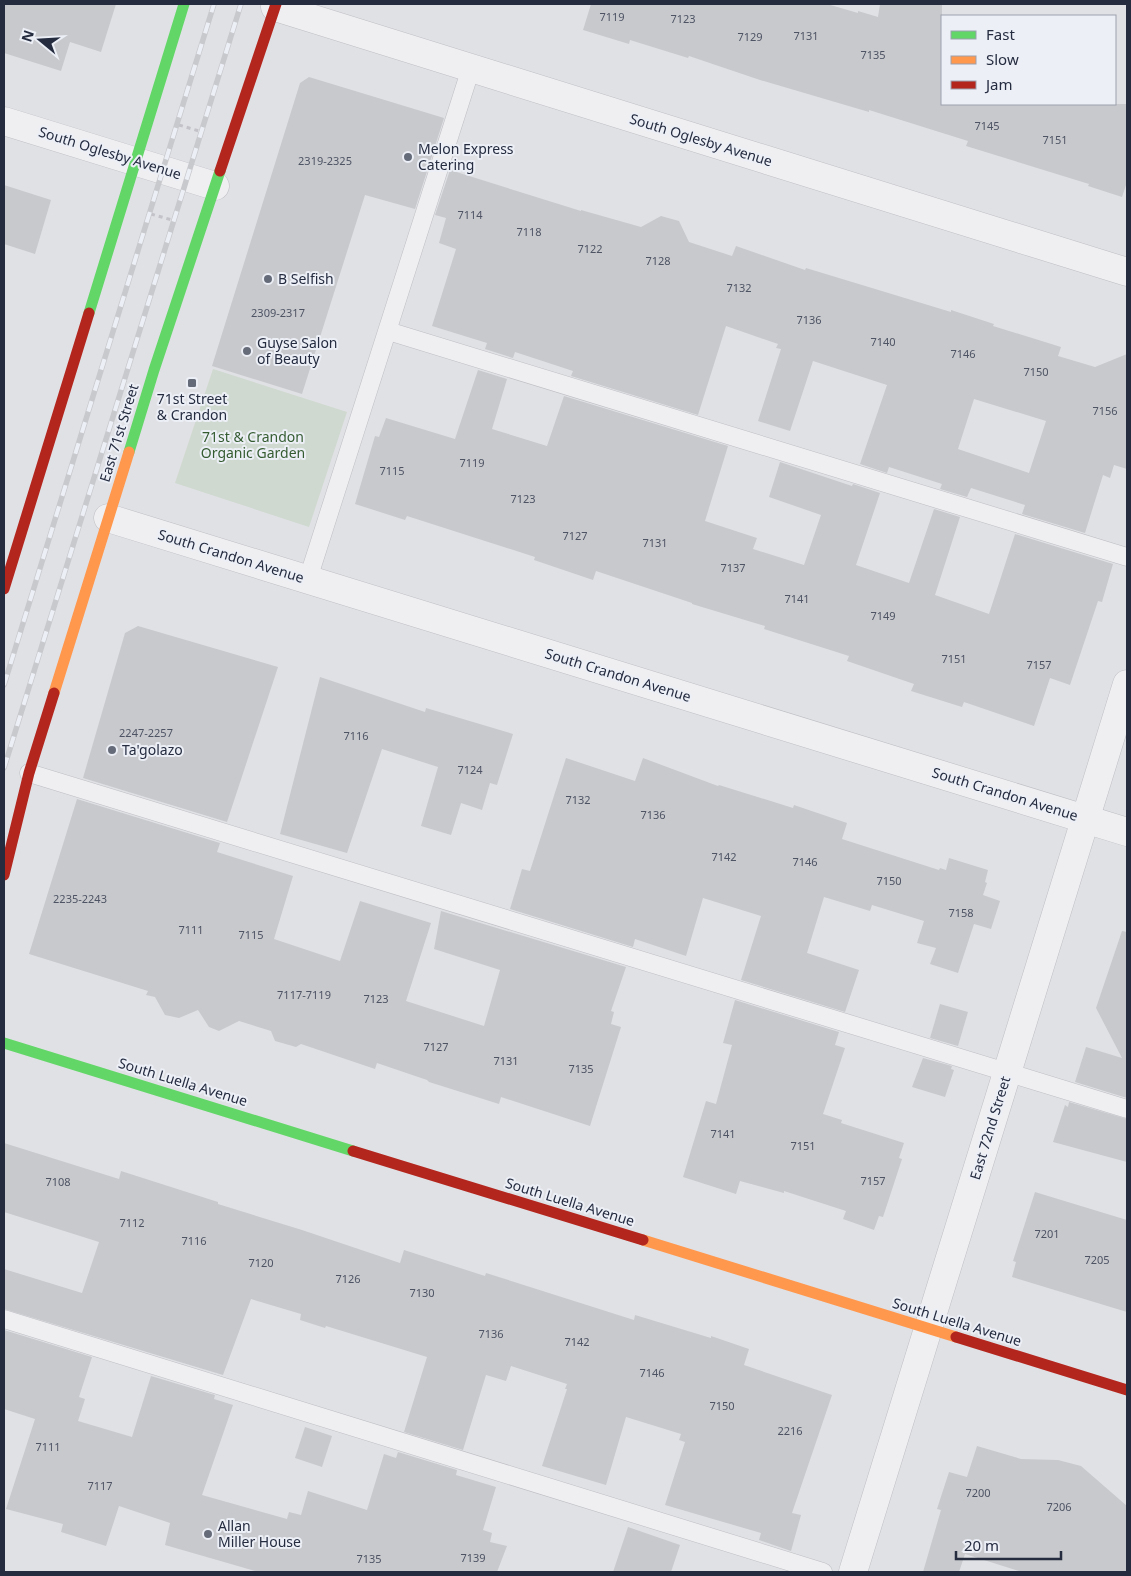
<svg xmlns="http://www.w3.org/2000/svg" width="1131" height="1576" font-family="'Noto Sans',sans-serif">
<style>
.green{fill:#cfd9cf}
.building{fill:#c8c9cd;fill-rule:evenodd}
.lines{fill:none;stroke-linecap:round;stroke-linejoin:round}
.lane-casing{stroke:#bebfc3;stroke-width:19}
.street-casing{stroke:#bebfc3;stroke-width:29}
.path{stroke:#c2c2c8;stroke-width:3;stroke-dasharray:4 4;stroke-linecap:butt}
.lane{stroke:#efeff2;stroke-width:18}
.street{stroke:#efeff2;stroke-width:28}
.fast{stroke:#63d668;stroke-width:11}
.slow{stroke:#ff974d;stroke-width:11}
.jam{stroke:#b3261e;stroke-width:11}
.rail-casing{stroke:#c8c9cd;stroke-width:5.5}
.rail{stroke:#eceff6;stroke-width:4;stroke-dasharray:11;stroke-linecap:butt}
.poi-dot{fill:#666b7a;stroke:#eceff6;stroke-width:2}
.labels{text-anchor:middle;stroke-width:4;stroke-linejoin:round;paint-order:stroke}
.number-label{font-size:11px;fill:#4e5464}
.street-label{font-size:14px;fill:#252c40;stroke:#eceff6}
.poi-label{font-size:14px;fill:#252c40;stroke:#eceff6;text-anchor:start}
.park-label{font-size:14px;fill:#355c31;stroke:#eceff6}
</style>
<rect width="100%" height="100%" fill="#e0e1e5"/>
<polygon class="green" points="213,369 347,412 309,527 175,483"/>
<g class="building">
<polygon points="4,4 116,4 101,52 70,42 61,71 4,53"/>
<polygon points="591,4 827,4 858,13 858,11 878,17 880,4 942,4 942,104 1127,104 1127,182 1122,197 1088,186 1089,184 966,146 968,141 869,110 869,112 760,80 689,56 688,58 630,40 629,44 583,30"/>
<polygon points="309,77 444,118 415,209 365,195 302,394 212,366 300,83"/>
<path d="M450,170L581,211V210L641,227L661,216L679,221L689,242L732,256L736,246L805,270L806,268L951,312V310L994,324L993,326L1061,347L1058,356L1095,367L1127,354V469L1114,465L1110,478L1103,475L1085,533L1022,514L1025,505L971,488L967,497L940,489L942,484L889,467L887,473L860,464L887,385L813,361L790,431L758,421L781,349L776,348L778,344L726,326L698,415L571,376L573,371L515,352L513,358L485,349L487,343L432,326L456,249L439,243L446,218L435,215ZM974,399L1046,421L1029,473L958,449Z"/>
<polygon points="4,185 51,200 35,254 4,244"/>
<polygon points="478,370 507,379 492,429 547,446 564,396 728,446 705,521 757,538 753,549 804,565 821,515 769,497 780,462 852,486 853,484 880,493 856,565 909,583 934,509 960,517 935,595 989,614 1015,534 1113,564 1102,602 1098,601 1070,685 1050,678 1034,726 964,702 962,707 911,691 914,684 847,661 849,656 764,629 765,626 692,604 692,603 596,571 593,580 534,560 535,557 485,541 407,516 405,520 355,504 375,436 379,437 386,418 455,439"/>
<polygon points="138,626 278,667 227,822 83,778 125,633"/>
<polygon points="320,677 425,712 426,708 513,734 497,785 490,783 482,810 461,803 451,835 421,826 438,767 382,749 347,853 280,834"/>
<polygon points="566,758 635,781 643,758 718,786 719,785 793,808 794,805 847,823 842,839 939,870 940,868 946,870 949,858 988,870 985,882 987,883 983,895 1000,901 991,929 974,924 958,973 930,964 936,948 917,943 924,921 872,905 870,911 824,897 807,953 859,970 845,1012 741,980 761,916 703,898 686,956 635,939 633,947 510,909 522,869 530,871"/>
<polygon points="77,799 220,843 217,852 293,876 274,939 340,961 360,901 431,923 406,1001 484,1026 500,970 434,949 441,911 626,967 611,1011 614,1012 611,1024 621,1027 590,1126 501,1097 499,1104 429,1082 427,1080 377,1063 375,1069 301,1044 296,1047 275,1041 271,1031 239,1021 219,1031 209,1027 198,1010 179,1018 165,1015 155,997 146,995 148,991 29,954"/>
<polygon points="1122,931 1127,932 1127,1098 1075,1082 1086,1047 1122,1058 1096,1008"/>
<polygon points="735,1000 839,1032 835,1045 845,1048 823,1114 842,1120 841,1123 904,1143 899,1158 902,1159 883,1217 879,1216 874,1230 843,1219 846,1211 784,1191 784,1193 740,1181 736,1194 683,1177 706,1101 716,1104 732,1045 723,1043"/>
<polygon points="940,1004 968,1012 958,1046 930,1038"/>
<polygon points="923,1058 952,1066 951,1069 954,1070 945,1097 912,1087"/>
<polygon points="1069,1102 1127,1119 1127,1162 1053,1142 1065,1105 1068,1107"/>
<polygon points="4,1143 119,1179 121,1171 218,1202 218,1204 302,1230 400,1263 404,1250 485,1276 486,1273 634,1320 635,1315 711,1338 711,1336 749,1349 744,1365 832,1395 792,1513 801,1515 791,1551 759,1540 761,1533 665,1505 685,1442 679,1440 681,1434 626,1417 606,1485 542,1466 567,1389 565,1389 567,1384 511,1366 506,1381 486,1375 463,1450 404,1432 427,1357 326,1326 325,1328 300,1320 301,1314 251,1299 223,1375 4,1309 4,1269 82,1293 99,1242 4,1212"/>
<polygon points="1035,1192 1127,1220 1127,1312 1012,1277 1016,1262 1013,1261"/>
<polygon points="4,1330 92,1357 79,1397 85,1399 78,1421 132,1437 151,1376 215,1395 214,1399 233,1405 202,1495 287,1519 289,1512 301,1515 308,1491 367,1510 384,1454 396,1458 398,1452 457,1470 456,1475 496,1487 483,1530 492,1533 490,1542 507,1546 497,1572 259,1572 165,1545 170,1523 119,1506 106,1546 61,1532 63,1524 6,1509 35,1419 4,1409"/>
<polygon points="305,1427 332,1436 322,1467 295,1458"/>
<polygon points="977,1446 1021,1459 1058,1460 1081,1466 1127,1506 1127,1572 1022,1572 965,1554 959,1572 923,1572 941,1510 937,1509 949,1472 967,1477"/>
<polygon points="628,1527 680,1545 671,1572 613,1572"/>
</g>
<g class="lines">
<g class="lane-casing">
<g id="lane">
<polyline points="388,331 1127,557"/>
<polyline points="308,579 471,68"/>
<polyline points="29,773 1127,1109"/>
<polyline points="4,1319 823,1572"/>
</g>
</g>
<g class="street-casing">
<g id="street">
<polyline points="275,7 1127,272"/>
<polyline points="4,121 215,186"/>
<polyline points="108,518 1127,832"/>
<polyline points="853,1572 1127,684"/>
</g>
</g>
<g class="path">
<polyline points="179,125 199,131"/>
<polyline points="151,214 172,220"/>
</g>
<use href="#lane" class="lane"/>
<use href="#street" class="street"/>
<g class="fast">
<polyline points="89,313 184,4"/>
<polyline points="129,452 154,370 220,171"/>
<polyline points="4,1043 353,1151"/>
</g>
<g class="slow">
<polyline points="54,693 129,452"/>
<polyline points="643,1240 956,1337"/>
</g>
<g class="jam">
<polyline points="220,171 276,4"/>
<polyline points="4,589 89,313"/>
<polyline points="4,875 29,773 54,693"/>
<polyline points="353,1151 643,1240"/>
<polyline points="956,1337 1127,1390"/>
</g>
<g class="rail-casing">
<g id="rail">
<polyline points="4,685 214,4"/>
<polyline points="4,768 241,4"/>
</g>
</g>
<use href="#rail" class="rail"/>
</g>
<g class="poi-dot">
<circle cx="408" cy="157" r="5"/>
<circle cx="268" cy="279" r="5"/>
<circle cx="247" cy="351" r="5"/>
<rect x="187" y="378" width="10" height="10" rx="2.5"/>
<circle cx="112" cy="750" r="5"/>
<circle cx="208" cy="1534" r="5"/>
</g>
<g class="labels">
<g class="number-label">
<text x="612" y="21">7119</text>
<text x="683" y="23">7123</text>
<text x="806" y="40">7131</text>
<text x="750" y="41">7129</text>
<text x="873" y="59">7135</text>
<text x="987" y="130">7145</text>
<text x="1055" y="144">7151</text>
<text x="325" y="165">2319-2325</text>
<text x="470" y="219">7114</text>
<text x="529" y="236">7118</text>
<text x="590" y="253">7122</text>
<text x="658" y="265">7128</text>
<text x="739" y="292">7132</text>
<text x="278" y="317">2309-2317</text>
<text x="809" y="324">7136</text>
<text x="883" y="346">7140</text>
<text x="963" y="358">7146</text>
<text x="1036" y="376">7150</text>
<text x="1105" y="415">7156</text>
<text x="472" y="467">7119</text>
<text x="392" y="475">7115</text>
<text x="523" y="503">7123</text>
<text x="575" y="540">7127</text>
<text x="655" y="547">7131</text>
<text x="733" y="572">7137</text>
<text x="797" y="603">7141</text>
<text x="883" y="620">7149</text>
<text x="954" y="663">7151</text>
<text x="1039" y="669">7157</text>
<text x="146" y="737">2247-2257</text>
<text x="356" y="740">7116</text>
<text x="470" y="774">7124</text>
<text x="578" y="804">7132</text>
<text x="653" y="819">7136</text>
<text x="724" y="861">7142</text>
<text x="805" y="866">7146</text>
<text x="889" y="885">7150</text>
<text x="80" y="903">2235-2243</text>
<text x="961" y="917">7158</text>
<text x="191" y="934">7111</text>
<text x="251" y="939">7115</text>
<text x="304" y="999">7117-7119</text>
<text x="376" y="1003">7123</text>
<text x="436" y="1051">7127</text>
<text x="506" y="1065">7131</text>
<text x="581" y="1073">7135</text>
<text x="723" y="1138">7141</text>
<text x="803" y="1150">7151</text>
<text x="873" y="1185">7157</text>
<text x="58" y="1186">7108</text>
<text x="132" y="1227">7112</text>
<text x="1047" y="1238">7201</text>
<text x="194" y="1245">7116</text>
<text x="1097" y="1264">7205</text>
<text x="261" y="1267">7120</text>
<text x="348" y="1283">7126</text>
<text x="422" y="1297">7130</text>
<text x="491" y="1338">7136</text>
<text x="577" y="1346">7142</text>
<text x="652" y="1377">7146</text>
<text x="722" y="1410">7150</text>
<text x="790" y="1435">2216</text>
<text x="48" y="1451">7111</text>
<text x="100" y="1490">7117</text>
<text x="978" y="1497">7200</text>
<text x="1059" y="1511">7206</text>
<text x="473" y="1562">7139</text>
<text x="369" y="1563">7135</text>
</g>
<g class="street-label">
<text transform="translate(701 140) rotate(17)" y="5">South Oglesby Avenue</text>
<text transform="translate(110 153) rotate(17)" y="5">South Oglesby Avenue</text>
<text transform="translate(119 433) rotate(-73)" y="5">East 71st Street</text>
<text transform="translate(231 556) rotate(17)" y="5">South Crandon Avenue</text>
<text transform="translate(618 675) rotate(17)" y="5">South Crandon Avenue</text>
<text transform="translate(1005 794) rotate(17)" y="5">South Crandon Avenue</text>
<text transform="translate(183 1082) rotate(17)" y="5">South Luella Avenue</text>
<text transform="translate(990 1128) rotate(-73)" y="5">East 72nd Street</text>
<text transform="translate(570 1202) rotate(17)" y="5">South Luella Avenue</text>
<text transform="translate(957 1322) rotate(17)" y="5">South Luella Avenue</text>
</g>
<g class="poi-label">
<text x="418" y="154">Melon Express<tspan x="418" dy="16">Catering</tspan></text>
<text x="278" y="284">B Selfish</text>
<text x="257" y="348">Guyse Salon<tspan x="257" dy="16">of Beauty</tspan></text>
<text x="192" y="404" text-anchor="middle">71st Street<tspan x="192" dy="16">&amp; Crandon</tspan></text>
<text x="122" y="755">Ta'golazo</text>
<text x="218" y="1531">Allan<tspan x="218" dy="16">Miller House</tspan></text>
</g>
<g class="park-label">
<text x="253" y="442">71st &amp; Crandon<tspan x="253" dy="16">Organic Garden</tspan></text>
</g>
</g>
<rect width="1131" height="1576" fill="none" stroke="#252c40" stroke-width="10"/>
<rect x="941" y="15" width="175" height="90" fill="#eceff6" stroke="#9ca1ad"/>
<rect x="951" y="31" width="25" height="8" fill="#63d668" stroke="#9ca1ad"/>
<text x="986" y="40" font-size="15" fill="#252c40">Fast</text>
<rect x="951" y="56" width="25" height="8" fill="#ff974d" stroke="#9ca1ad"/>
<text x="986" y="65" font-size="15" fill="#252c40">Slow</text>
<rect x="951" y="81" width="25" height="8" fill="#b3261e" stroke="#9ca1ad"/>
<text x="986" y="90" font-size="15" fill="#252c40">Jam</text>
<g transform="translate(40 40) rotate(288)" stroke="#eceff6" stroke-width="4" paint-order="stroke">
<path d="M0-4L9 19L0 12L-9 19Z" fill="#252c40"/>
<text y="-8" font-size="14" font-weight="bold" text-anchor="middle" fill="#252c40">N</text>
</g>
<path d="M956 1551v8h105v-8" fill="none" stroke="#252c40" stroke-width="2.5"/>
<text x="964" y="1551" font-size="15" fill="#252c40" stroke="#eceff6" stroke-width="4" paint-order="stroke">20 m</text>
</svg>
